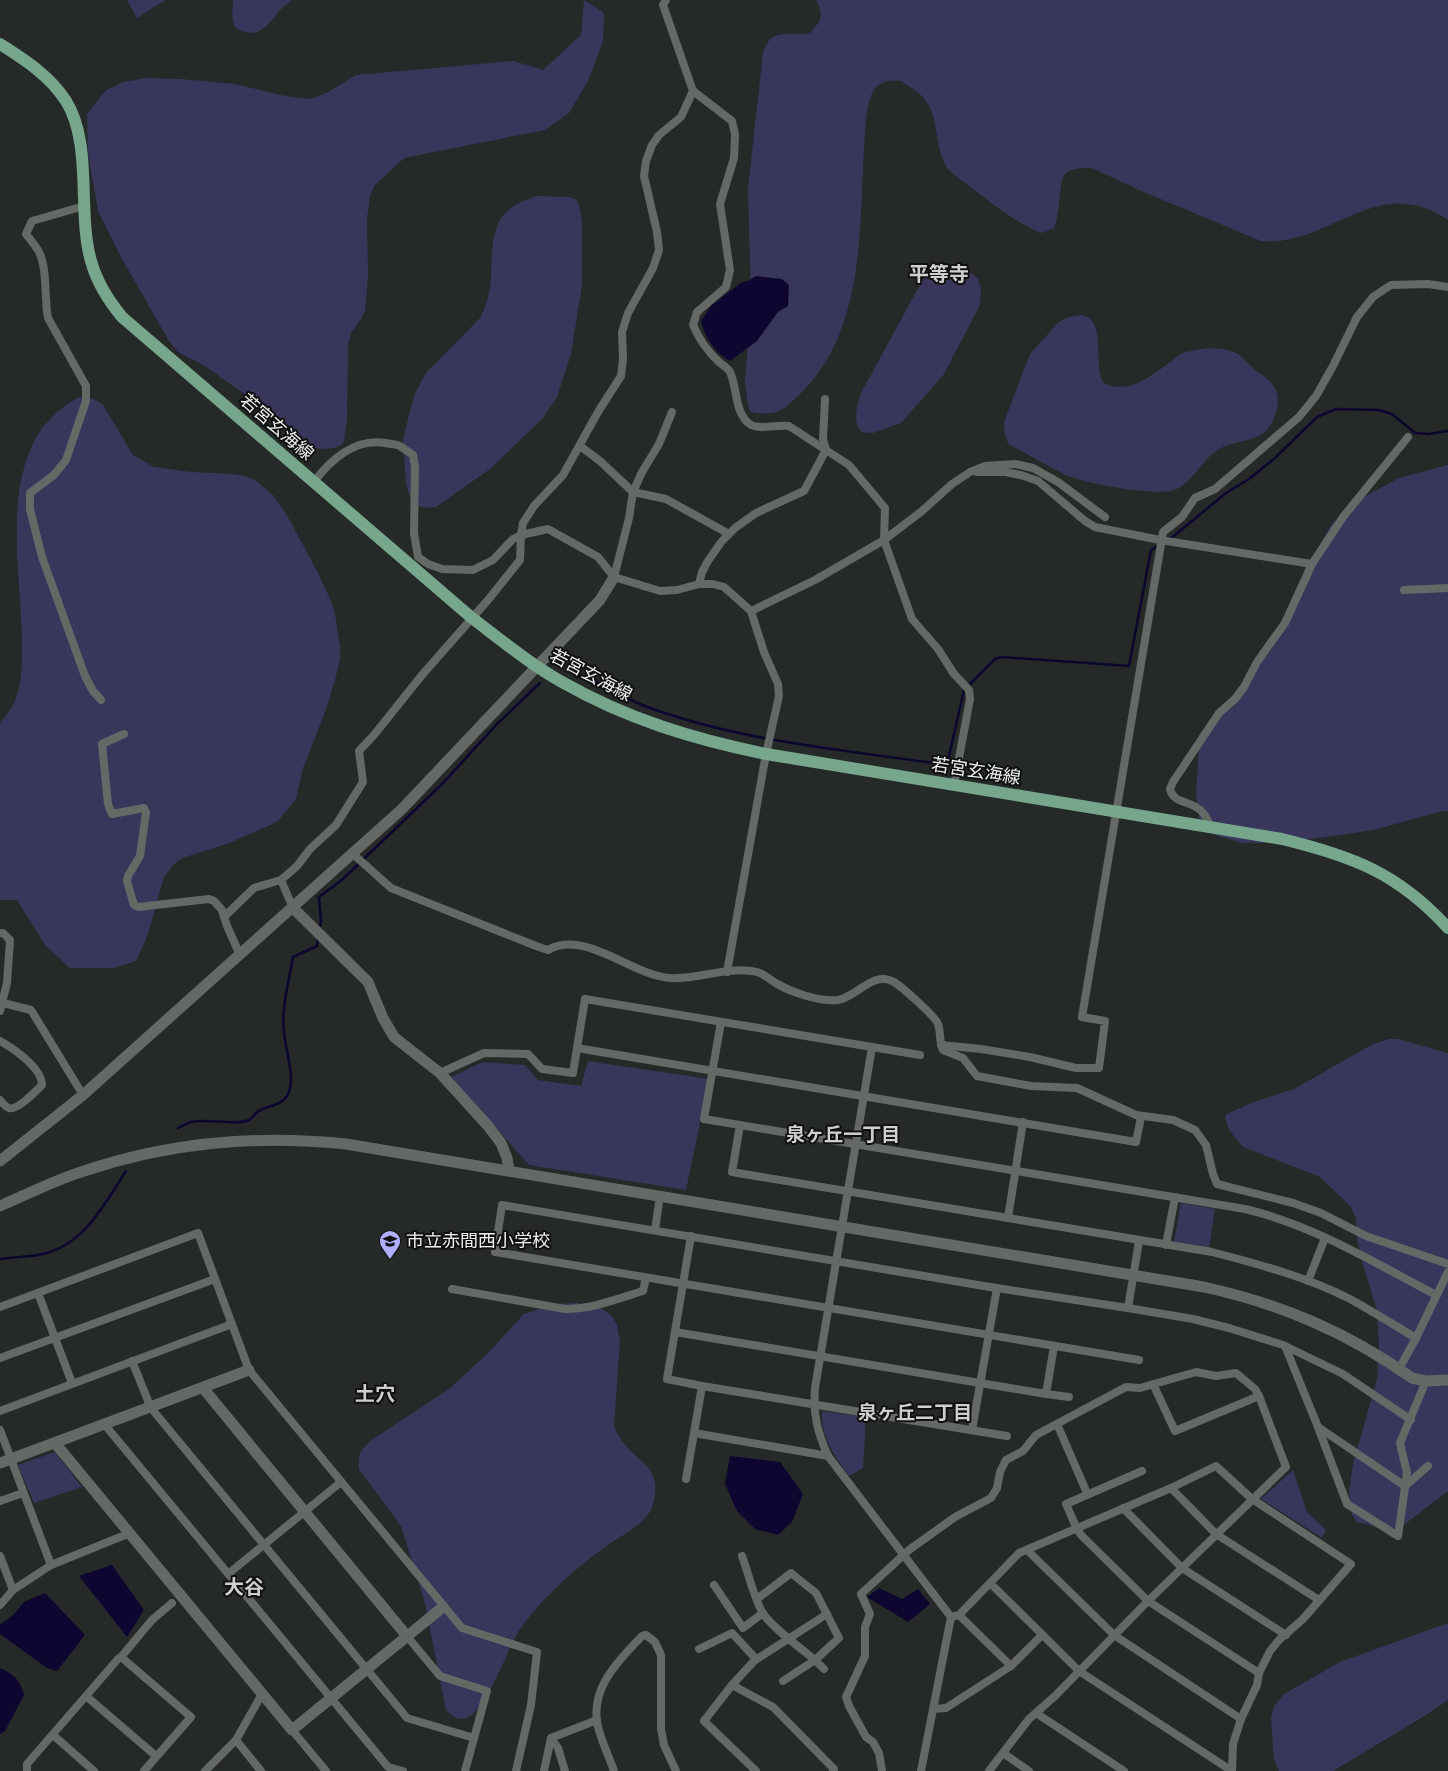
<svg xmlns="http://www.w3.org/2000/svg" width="1448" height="1771" font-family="'Golos Text','Noto Sans JP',sans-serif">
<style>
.green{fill:#38375b}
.water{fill:#0e0530}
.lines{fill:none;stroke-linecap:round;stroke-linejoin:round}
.stream{stroke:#0e0530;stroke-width:2.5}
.street{stroke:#656966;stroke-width:8}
.secondary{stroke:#656966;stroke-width:11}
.primary{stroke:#76a68c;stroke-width:12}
.labels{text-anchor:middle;stroke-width:4;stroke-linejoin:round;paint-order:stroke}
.street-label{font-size:18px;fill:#edefee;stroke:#0f1110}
.poi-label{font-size:18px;fill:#edefee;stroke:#0f1110;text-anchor:start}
.neighbourhood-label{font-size:19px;font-weight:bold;fill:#ccd0ce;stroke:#0f1110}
.quarter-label{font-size:20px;font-weight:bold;fill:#ccd0ce;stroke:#0f1110}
</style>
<rect width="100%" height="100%" fill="#252927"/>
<g class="green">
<polygon points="127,0 165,0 137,18"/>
<path d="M233,0H292C288,3 284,6 280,10C270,22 263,36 245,32C228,29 233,15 233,0Z"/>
<polygon points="584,0 603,12 604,16 603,41 588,81 569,113 545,130 404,158 374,186 370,196 367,218 368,277 365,311 361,319 351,333 348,345 347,419 344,441 341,445 334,448 322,449 313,448 301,442 285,423 205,366 178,352 169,341 122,259 98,211 88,154 87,114 106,90 123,82 146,78 181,79 234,84 290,97 311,99 328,92 356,75 514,61 543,70 581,35"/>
<path d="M816,0H1448V220C1376,171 1329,248 1261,241L1139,190L1092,168C1084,168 1071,168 1065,174C1059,181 1060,215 1054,228L1042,233C1015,223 992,203 969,186C962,180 951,174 946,166C931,140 943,108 913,89C909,87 904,82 900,81C891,79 878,82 873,91C864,110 865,143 863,165C860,242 860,333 803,391C784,410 778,417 751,412L748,406L745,383L751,299L748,188L763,53C770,27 789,36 810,33C822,20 824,16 816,0Z"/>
<path d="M536,196L569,197L577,200L580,209L582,224V285L571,354L557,397L542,419L490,469L436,507L426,508L419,506L411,501L406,484L403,440L410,411L415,393L426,373L480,318C485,309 488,299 490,288C493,266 488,231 505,213C514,204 525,200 536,196Z"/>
<path d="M934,271H959L973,274L978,279L981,288L980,305L944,374L901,423L873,433L862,432C852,422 857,406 861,393L921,283L927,275Z"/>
<path d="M1081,315C1108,318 1092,366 1104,383C1132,397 1159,369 1181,354C1196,348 1220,345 1236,353C1242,356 1248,363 1253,368C1259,373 1268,378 1273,385C1283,398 1276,420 1266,431C1256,441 1234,441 1221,448C1202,458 1194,481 1177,489C1160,498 1083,483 1066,475C1046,466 1029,454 1009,445L1005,436L1004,422L1030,354L1059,322L1068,317Z"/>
<path d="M80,397L94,399L103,405L133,455L154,467L191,472L232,474L245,476L256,481L273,495L288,517L318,573L334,608L340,646V659L335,680L325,712L303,768L296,799L277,822L227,844L182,858L173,865L164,877L147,937L136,961L114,968H70L46,946L17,900H0V723C5,716 12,709 15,701C21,686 22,668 22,652C23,579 0,490 42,428C54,415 64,404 80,397Z"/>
<polygon points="1448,465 1448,811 1442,811 1374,830 1291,842 1241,843 1212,834 1200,824 1196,793 1199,748 1205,733 1229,699 1271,650 1311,560 1331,525 1356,501 1399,478"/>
<polygon points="1389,1039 1398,1039 1448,1053 1448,1491 1400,1528 1387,1529 1357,1522 1352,1515 1349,1492 1353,1464 1377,1379 1379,1345 1377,1311 1364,1268 1357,1239 1356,1218 1350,1206 1320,1177 1243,1147 1229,1130 1225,1117 1227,1114 1254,1102 1294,1089 1373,1044"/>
<polygon points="588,1061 709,1079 686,1190 529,1165 451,1077 483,1062 525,1065 538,1080 581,1086"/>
<polygon points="1181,1203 1215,1209 1209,1248 1174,1242"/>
<path d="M577,1303L603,1309L612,1316L617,1325L620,1341L614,1426C618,1435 623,1444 631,1451C641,1462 653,1467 655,1484C656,1492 654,1506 649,1513C638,1529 616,1538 601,1550C570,1573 540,1600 518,1632C507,1650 484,1718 462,1719C455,1719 450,1714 446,1710L425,1603L401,1526L359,1469V1457L361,1451L370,1441L449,1389L487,1354L524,1314L556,1304Z"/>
<path d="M822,1411L866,1417L863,1468L849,1476C835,1457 820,1436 822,1411Z"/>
<polygon points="55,1452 82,1487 34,1503 18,1465"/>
<polygon points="1293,1470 1307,1512 1326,1530 1322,1538 1261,1499"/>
<polygon points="1448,1623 1448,1700 1426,1715 1333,1771 1279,1771 1274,1760 1271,1718 1274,1706 1284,1694 1340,1662"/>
</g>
<g class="water">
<path d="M756,276L782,279L789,285L788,306L778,312L757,341L730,361C716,354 704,336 701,321L711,306L742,282L748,281Z"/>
<polygon points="730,1456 780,1462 803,1494 792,1522 778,1535 755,1529 737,1511 725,1484"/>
<polygon points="112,1565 144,1610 127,1637 79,1576"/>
<polygon points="879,1588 902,1599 918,1589 930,1604 908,1622 867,1597"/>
<polygon points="45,1593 85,1635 57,1671 47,1668 0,1634 0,1625 13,1615 24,1602"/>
<path d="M0,1668C14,1674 20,1680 24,1695L5,1731L0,1734Z"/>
</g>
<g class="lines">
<g class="stream">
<polyline points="1169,540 1226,493 1249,479 1275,458 1317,417 1336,409 1379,410 1392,414 1415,433 1429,434 1448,431"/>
<path d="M577,677L585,676C604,685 623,697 642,705C740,742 845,750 947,765L964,690L995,659L1001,657L1129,666L1151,550L1158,546"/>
<polyline points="319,930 321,921 319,897 343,879 443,783 497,724 540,683"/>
<path d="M178,1128C182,1126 187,1123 192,1122C208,1118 235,1126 249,1120C252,1118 255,1114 257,1112C267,1105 280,1107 287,1096C297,1080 285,1050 284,1032C281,1008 289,981 293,957L317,946L318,938"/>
<path d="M0,1259C14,1257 29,1257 43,1254C84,1245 105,1203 126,1171"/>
</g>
<g class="street">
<path d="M666,0L663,5L693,91L732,121L735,134L734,158L720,204L730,270L726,287L697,312L693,325C699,339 707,351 719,362C722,365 728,368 730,372C738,389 734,414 751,425C761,430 777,424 789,426L849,465L885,508L884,540L912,619L938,649L954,674L969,690L970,699L954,785"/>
<path d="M84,206L32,221L26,234C30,239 35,245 38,250C48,267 44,299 48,318L86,386V401L66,460L54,475L30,493V509L42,557L85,676L93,691L101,700"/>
<polyline points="580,446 600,461 633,492 666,499 729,534"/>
<polyline points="977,472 1006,472 1024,476 1038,481 1085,521 1095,527 1160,540 1312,564"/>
<path d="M314,482C330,460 355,438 385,443C390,444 396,444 400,446C404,449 409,452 413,455L415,467L414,533L418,557L428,564L442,569L473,570L493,560L513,539L521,535L548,529L598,557L614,577L660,591L677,590L699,584H713L724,587L751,611L764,652L778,684L779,696L766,754L727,972"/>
<polyline points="614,577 629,518 633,492 642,472 659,444 672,412"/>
<polyline points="699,584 702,572 708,561 722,541 735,528 756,513 804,491 826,450 823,439 825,399"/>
<polyline points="1404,590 1448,588"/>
<polyline points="751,611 815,580 884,540 922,511 952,484 970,472 985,466 1015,464 1033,468 1058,482 1105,517"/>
<polyline points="124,734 102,744 108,804 112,814 144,808 146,812 140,856 128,876 127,881 134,905 138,907 209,899 214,901 222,910 227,926 240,955"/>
<path d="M1211,827C1207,819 1204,811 1196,807C1186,801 1173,802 1170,789L1173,782L1219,713L1235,699L1244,687L1257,662L1285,623L1312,564L1343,517L1408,437"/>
<path d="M353,854L391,888L536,946L548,950C585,929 631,975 670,978C696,980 732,965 757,972C764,974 768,978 774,982C790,992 819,1002 838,1000C857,997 873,970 894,982C902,987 935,1016 938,1024C941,1032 939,1042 943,1050L963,1058L977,1076L1031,1086L1077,1088L1136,1115L1173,1120L1195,1130L1206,1145L1213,1174L1217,1184L1293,1203L1321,1213L1366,1236L1448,1264"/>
<polyline points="281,880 293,908"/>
<polyline points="224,917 254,888 281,880 297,866 310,849 336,825 363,782 359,751 374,735 422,675 488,600 520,560 521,535 523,523 534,506 563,475 598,412 621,376 623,359 622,332 628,313 653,268 659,250 657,232 644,176 646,161 652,145 659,135 681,117 693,91"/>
<polyline points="0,933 3,933 10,940 7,983 0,1011"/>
<polyline points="3,1003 31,1010 83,1095"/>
<path d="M721,1022L704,1119L1245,1209C1313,1225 1375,1263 1436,1295"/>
<path d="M0,1041C14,1049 42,1068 42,1085C36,1091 17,1111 9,1108C5,1107 3,1103 0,1100"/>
<polyline points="941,1045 981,1049 1030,1057 1076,1068 1099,1068 1105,1021 1082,1017 1163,532 1182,517 1195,498 1215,489 1299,417 1316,396 1333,366 1357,317 1373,297 1391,285 1428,284 1448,287"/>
<path d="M872,1047L815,1388C813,1415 817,1431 828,1456L951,1617L921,1771"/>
<polyline points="920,1055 585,999 577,1048 1136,1142 1141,1117"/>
<polyline points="440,1073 484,1053 528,1054 542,1069 573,1073 577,1048"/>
<path d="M740,1125L732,1172L1212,1252C1258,1264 1307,1277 1350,1299C1372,1311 1394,1325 1416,1338"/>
<polyline points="1008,1218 1023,1122"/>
<polyline points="655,1230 660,1196"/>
<polyline points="691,1236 667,1379 702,1386 1007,1436"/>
<polyline points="1166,1245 1175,1197"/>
<polyline points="1308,1281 1325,1238"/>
<path d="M452,1289L565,1309C592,1309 617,1299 643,1291L646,1278"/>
<polyline points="38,1293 72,1383"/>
<polyline points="0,1307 198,1233 249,1370 462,1628 537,1652 531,1705 516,1771"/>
<polyline points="1128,1308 1139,1241"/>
<polyline points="675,1332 1046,1394 1054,1346"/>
<polyline points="1285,1346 1318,1427 1347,1504 1398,1536 1407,1473 1400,1443 1426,1381"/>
<polyline points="0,1358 215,1279"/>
<polyline points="1139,1360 495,1252 502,1205 990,1287 1128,1308 1193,1319 1229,1328 1283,1345 1343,1374 1411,1420"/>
<polyline points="132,1361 151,1408 407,1718 474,1738"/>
<polyline points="1399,1369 1416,1338 1448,1272"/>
<polyline points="1153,1384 1175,1431 1259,1396"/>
<polyline points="702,1386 694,1433 828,1456"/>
<polyline points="1046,1394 1069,1397"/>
<polyline points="0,1411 232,1324"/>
<polyline points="1057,1424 1087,1493"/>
<polyline points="105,1425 388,1767 403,1771"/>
<polyline points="1318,1427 1405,1486"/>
<polyline points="0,1430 51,1565"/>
<polyline points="972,1430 997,1288"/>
<polyline points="1142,1471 1066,1504 1077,1529 1081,1535 1148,1601 1259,1673"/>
<polyline points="686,1479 694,1433"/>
<polyline points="1405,1486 1428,1466"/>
<polyline points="1171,1488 1216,1534 1319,1600"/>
<polyline points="0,1501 23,1493"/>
<polyline points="1123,1508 1182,1568 1286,1635"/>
<polyline points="1027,1550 1114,1635 1241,1719"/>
<polyline points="0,1556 13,1590 51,1565 130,1533"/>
<path d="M742,1556C749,1575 753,1595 762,1612C770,1626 802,1649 815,1660L839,1638L816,1593L791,1573L757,1599"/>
<polyline points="228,1574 341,1482"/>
<polyline points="990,1583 1079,1671 1232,1771"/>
<polyline points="714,1585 743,1628 763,1613"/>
<polyline points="0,1605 13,1590"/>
<polyline points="959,1615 1011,1666 1042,1635"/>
<polyline points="951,1617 959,1615 1019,1553 1171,1488 1216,1466 1252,1499 1351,1564 1303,1619 1279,1640 1270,1651 1259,1673 1257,1685 1241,1719 1233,1744 1232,1771"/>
<polyline points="406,1635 440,1676 487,1691 465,1771"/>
<polyline points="699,1649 732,1633 756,1659"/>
<polyline points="121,1657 152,1620 172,1603"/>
<polyline points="783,1681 815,1660 824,1669"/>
<polyline points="732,1685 773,1707 834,1769 833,1771"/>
<polyline points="86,1696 156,1756"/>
<polyline points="933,1709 946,1708 1011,1666"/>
<polyline points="1036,1713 1124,1771"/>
<polyline points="292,1730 326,1771"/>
<polyline points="53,1735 94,1771"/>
<polyline points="551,1738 558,1748 565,1771"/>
<polyline points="236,1740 261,1771"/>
<polyline points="1003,1753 1029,1771"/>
<polyline points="27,1771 27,1764 118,1659 121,1657 191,1717 144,1771"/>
<polyline points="205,1771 236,1740 262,1694"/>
<polyline points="544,1771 551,1738 597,1720"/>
<path d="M614,1771C609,1757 602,1742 598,1727C589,1689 618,1661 642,1636L646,1635L655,1642L661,1655V1729L664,1745L676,1771"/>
<polyline points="756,1771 704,1721 732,1685 754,1661 827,1614"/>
<polyline points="882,1771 879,1753 873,1742 866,1737 849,1706 846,1697 865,1656 865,1627 870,1614 861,1594 909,1550 955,1517 991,1498 997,1488 1000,1472 1006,1460 1023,1451 1036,1435 1126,1387 1140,1388 1196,1372 1216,1376 1236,1373 1255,1389 1259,1396 1286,1467 1148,1601 1055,1696 1029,1719 989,1771"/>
</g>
<g class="secondary">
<polyline points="293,908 368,982 383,1018 394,1037 440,1073 488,1126 501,1143 507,1158 509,1170"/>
<polyline points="0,1161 83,1095 402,809 600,600 614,577"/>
<path d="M0,1206C28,1194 55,1180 84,1171C171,1142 255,1135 346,1144L1204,1287C1281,1304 1347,1332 1412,1378L1426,1381L1448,1380"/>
<polyline points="203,1388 406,1635"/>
<polyline points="55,1443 292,1730 443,1607"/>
<polyline points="0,1463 249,1370"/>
</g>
<path class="primary" d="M0,44C25,60 49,75 66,101C93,144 77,213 91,261C97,283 108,300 122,317L472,618C501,640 530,664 562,682C627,719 693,739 766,754L1282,839C1352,856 1398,873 1448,928"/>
</g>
<defs>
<g id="school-pin" transform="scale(1.125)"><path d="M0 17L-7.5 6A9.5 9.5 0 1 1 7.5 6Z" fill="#afaefa" stroke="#0f1110"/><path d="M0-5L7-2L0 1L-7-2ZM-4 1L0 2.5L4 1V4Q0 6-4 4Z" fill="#111"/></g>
</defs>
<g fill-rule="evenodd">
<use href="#school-pin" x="390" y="1241"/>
</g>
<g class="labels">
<g class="street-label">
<text transform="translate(277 427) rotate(41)" y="6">若宮玄海線</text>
<text transform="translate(591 675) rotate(28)" y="6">若宮玄海線</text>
<text transform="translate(976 771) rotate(9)" y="6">若宮玄海線</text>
</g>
<g class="poi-label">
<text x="406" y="1247">市立赤間西小学校</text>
</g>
<g class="neighbourhood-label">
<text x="843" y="1141">泉ヶ丘一丁目</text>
<text x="915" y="1419">泉ヶ丘二丁目</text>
</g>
<g class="quarter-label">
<text x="939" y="281">平等寺</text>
<text x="375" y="1401">土穴</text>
<text x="244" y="1594">大谷</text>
</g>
</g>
</svg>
